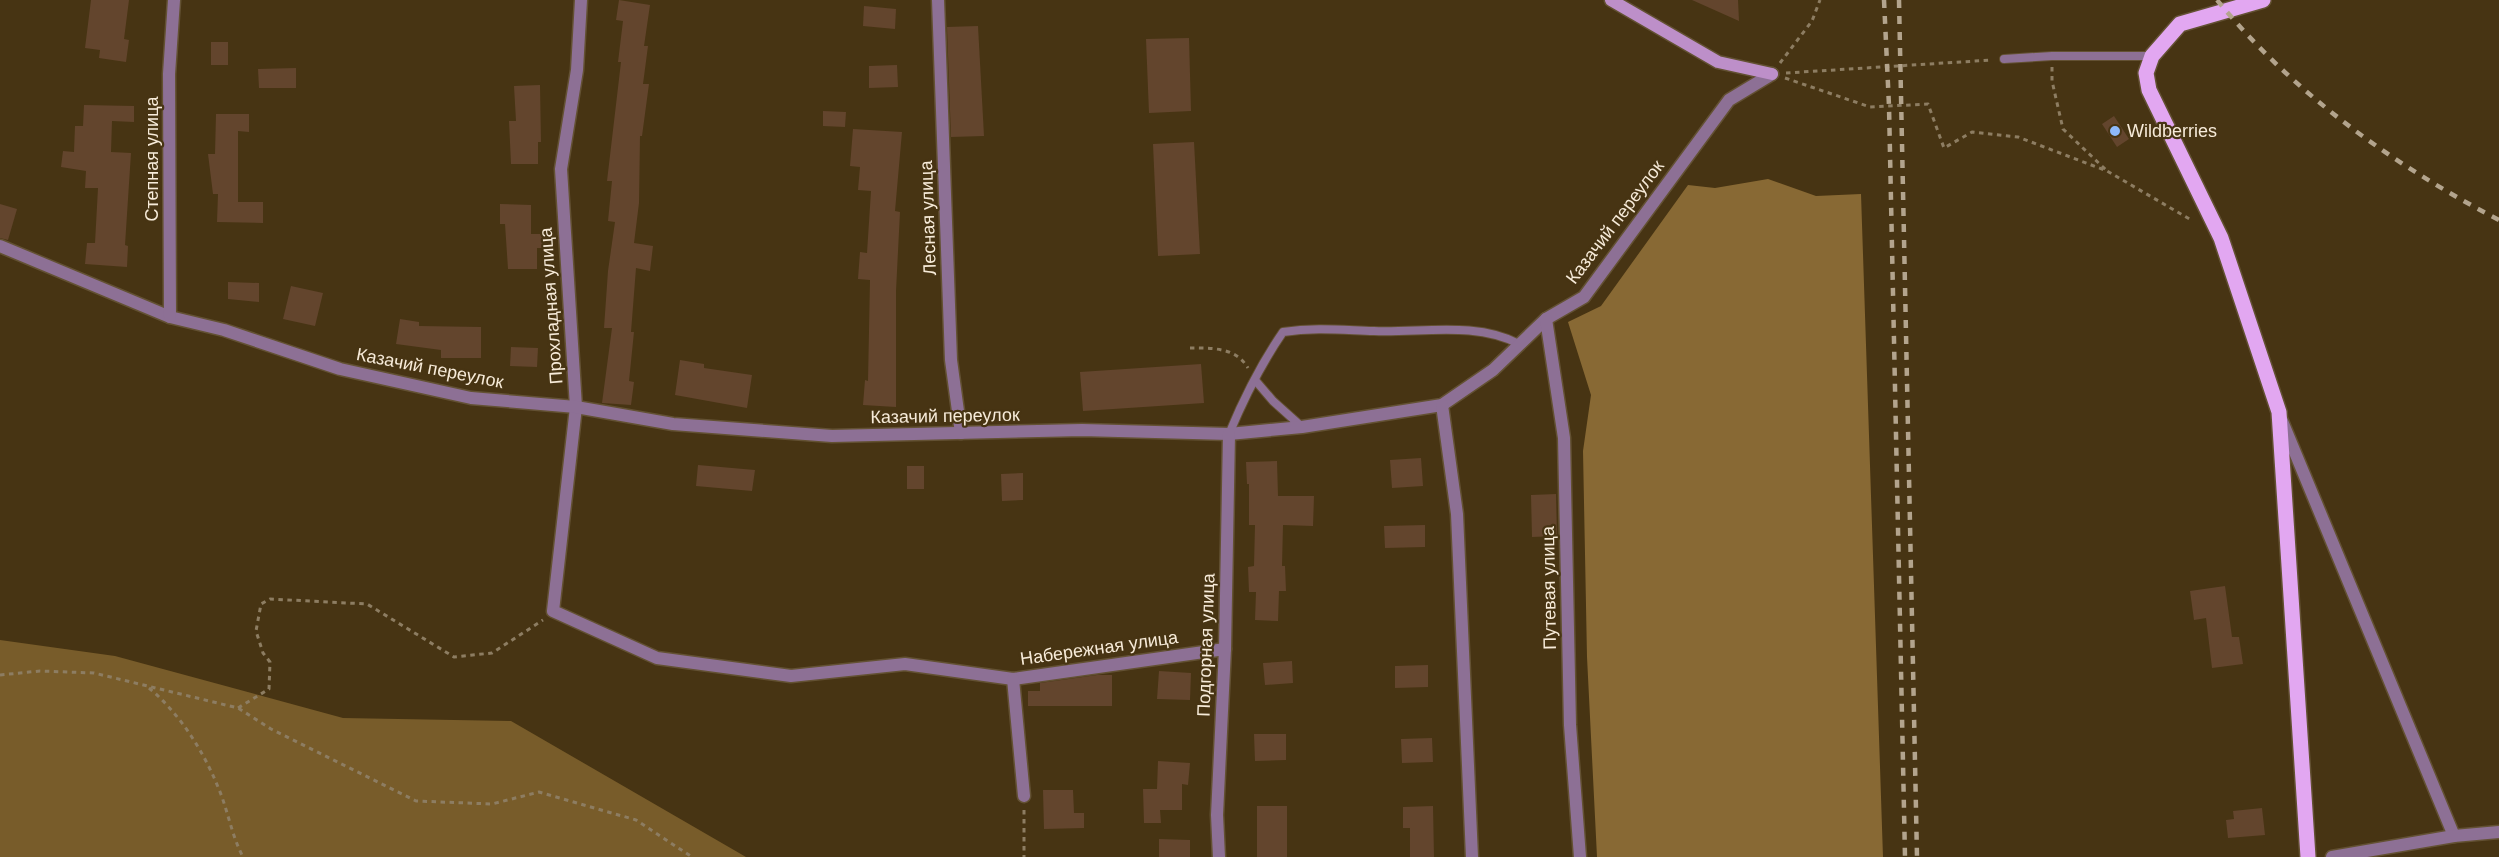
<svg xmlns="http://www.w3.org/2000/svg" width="2499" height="857" font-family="Arial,sans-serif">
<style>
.green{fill:#785c2a}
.forest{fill:#886934}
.building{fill:#63452d}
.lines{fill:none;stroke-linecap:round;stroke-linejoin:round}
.lane-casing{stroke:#635133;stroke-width:10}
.street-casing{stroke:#635133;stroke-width:15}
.secondary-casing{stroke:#635133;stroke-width:15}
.primary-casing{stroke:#635133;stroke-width:18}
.path{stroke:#8d7d62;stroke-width:3;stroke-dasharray:4.5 4.5;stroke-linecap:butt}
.lane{stroke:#8d7095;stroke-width:8}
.street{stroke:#8d7095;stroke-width:12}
.secondary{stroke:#bd8fc9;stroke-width:12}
.primary{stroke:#e2a7f1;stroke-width:15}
.rail{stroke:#b3a48d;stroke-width:4.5;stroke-dasharray:8 8;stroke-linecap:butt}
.poi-dot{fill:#8eb9fc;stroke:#473413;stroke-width:2}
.labels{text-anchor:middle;stroke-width:4.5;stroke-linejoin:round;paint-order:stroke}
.poi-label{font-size:18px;fill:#f7ebd9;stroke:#473413;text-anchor:start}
.street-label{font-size:18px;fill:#f7ebd9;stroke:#473413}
</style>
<rect width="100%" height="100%" fill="#473413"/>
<polygon class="green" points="0,640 115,656 343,718 511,721 746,857 0,857"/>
<polygon class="forest" points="1768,179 1816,196 1861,194 1883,857 1597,857 1587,657 1583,451 1591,395 1568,322 1601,306 1688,185 1715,188"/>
<g class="building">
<polygon points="91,0 129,0 124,39 129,40 126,62 99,58 100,50 85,48"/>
<polygon points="619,0 650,5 644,46 648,46 643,84 649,84 642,136 640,136 639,203 634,243 653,246 650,271 636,268 631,332 634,332 629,381 634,382 631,405 602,403 612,328 604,328 608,271 615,222 608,221 612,181 607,181 621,62 618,62 623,21 616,20"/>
<polygon points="1692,0 1738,0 1739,21"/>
<polygon points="864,6 896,9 895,29 863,26"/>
<polygon points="978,26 984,136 951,137 947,27"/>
<polygon points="1189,38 1191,111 1149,113 1146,39"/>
<rect x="211" y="42" width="17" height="23"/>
<polygon points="897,65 898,87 869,88 869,66"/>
<polygon points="296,68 296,88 259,88 258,69"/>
<polygon points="540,85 541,142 538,142 538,164 511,164 509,121 516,121 514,86"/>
<polygon points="84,105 134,106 134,122 112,121 111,152 131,153 125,245 128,246 127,267 85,264 87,243 95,243 98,188 85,188 86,171 61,167 63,151 74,152 75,126 83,126"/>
<polygon points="823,111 846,112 845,127 823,126"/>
<polygon points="216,114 249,114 249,132 238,131 238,202 263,202 263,223 217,222 218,194 213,194 208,154 215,154"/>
<polygon points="2114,116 2129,139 2117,147 2102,124"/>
<polygon points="853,129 902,132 895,211 900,212 896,291 896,407 863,405 865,380 868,381 870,280 858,279 860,252 867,253 871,191 858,190 860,167 850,166"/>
<polygon points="1194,142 1200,254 1158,256 1153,144"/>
<polygon points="0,204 17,209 8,240 0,238"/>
<polygon points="500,204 531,205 531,234 545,234 545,248 537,248 537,269 508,269 505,224 500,224"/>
<polygon points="228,282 259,283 259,302 228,299"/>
<polygon points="291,286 323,293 315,326 283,319"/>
<polygon points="400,319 419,322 419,326 481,327 481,358 441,358 441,350 396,344"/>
<polygon points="511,347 538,348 537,367 510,366"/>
<polygon points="680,360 704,364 704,368 752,375 747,408 675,395"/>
<polygon points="1201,364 1204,403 1083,411 1080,372"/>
<polygon points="1421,458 1423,486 1392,488 1390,460"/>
<polygon points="1277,461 1278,496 1314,496 1313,526 1283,525 1282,566 1285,566 1286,591 1279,591 1278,621 1255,620 1256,592 1249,592 1248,567 1254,566 1255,525 1249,525 1249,484 1247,484 1246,462"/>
<polygon points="698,465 755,470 752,491 696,486"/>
<rect x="907" y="466" width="17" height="23"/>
<polygon points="1023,473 1023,500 1002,501 1001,474"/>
<polygon points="1556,494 1557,536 1532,537 1531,495"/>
<polygon points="1425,525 1425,547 1385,548 1384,526"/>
<polygon points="2225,586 2232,637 2239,637 2243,664 2212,668 2206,618 2194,620 2190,591"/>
<polygon points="1292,661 1293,683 1265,685 1263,663"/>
<polygon points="1428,665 1428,687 1395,688 1395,666"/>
<polygon points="1159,671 1191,673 1190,700 1157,699"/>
<polygon points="1097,675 1112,675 1112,706 1028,706 1028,691 1040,691 1040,683"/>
<polygon points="1254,734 1286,734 1286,760 1255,761"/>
<polygon points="1432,738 1433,762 1402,763 1401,739"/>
<polygon points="1158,761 1190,763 1188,785 1182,784 1182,810 1160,810 1161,823 1144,823 1143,789 1157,789"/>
<polygon points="1043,790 1073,790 1074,813 1084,813 1084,828 1044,829"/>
<rect x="1257" y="806" width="30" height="51"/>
<polygon points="1433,806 1434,857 1410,857 1410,828 1403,828 1403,807"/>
<polygon points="2262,808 2265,835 2228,838 2226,820 2234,819 2233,811"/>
<polygon points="1159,839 1190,840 1190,857 1159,857"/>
</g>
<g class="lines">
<g class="lane-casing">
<g id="lane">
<polyline points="2004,59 2052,56 2152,56"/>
<polyline points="1255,380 1273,401 1302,427"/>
<path d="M1229,434C1244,398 1261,364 1283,332C1315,327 1342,330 1374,331C1421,333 1476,321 1519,344"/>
</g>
</g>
<g class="street-casing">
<g id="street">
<polyline points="581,0 577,70 561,169 576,407 553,611 657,658 791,676 905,664 1013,679 1225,649"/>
<polyline points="938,0 951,360 961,433"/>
<polyline points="0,246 170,317 224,330 340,369 471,398 576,407 673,424 832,436 1082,430 1229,434 1302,427 1442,405 1493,370 1546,319 1584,297 1729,100 1772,74"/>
<polyline points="170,317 169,74 174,0"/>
<polyline points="1546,319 1564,438 1570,725 1580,857"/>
<polyline points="1442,405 1457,514 1472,857"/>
<polyline points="2282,421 2454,836"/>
<polyline points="1013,679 1024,796"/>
<polyline points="1219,857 1217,815 1225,649 1229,434"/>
<polyline points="2332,857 2454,836 2499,832"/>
</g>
</g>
<g class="secondary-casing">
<polyline id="secondary" points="1611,0 1718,62 1772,74"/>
</g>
<g class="primary-casing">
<polyline id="primary" points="2263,0 2180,24 2152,56 2146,73 2149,90 2221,238 2279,412 2308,857"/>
</g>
<g class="path">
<polyline points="1780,63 1812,21 1820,0"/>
<polyline points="2052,67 2052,81 2063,129 2106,170"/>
<polyline points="1786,73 1992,60"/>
<polyline points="1785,78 1870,107 1928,104 1944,148 1972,132 2018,137 2107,171 2193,221"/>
<path d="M1190,348C1211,348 1236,347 1248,368"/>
<polyline points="0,675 40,671 94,673 238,708 271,729 416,801 492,804 539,792 636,820 692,857"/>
<path d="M149,688C179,713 203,750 218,787C228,810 231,834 243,857"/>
<polyline points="238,708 269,689 270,662 263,653 256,631 261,604 270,599 367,604 454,657 492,653 543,620"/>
<polyline points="1024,810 1024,857"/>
</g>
<use href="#lane" class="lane"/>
<use href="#street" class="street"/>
<use href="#secondary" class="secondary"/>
<use href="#primary" class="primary"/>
<g class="rail">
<polyline points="1884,0 1889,106 1905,857"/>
<polyline points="1899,0 1917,857"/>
<path d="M2217,0C2293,93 2393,165 2499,220"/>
</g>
</g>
<circle class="poi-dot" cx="2115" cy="131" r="6"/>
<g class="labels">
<g class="poi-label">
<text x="2127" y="137">Wildberries</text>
</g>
<g class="street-label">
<text transform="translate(152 159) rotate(-90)" y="6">Степная улица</text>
<text transform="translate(928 218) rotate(-92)" y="6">Лесная улица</text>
<text transform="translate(1615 222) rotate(-53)" y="6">Казачий переулок</text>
<text transform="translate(551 306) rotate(-94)" y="6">Прохладная улица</text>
<text transform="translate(430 368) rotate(11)" y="6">Казачий переулок</text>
<text transform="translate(945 416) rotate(-1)" y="6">Казачий переулок</text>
<text transform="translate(1549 588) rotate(-91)" y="6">Путевая улица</text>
<text transform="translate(1206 645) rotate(-88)" y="6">Подгорная улица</text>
<text transform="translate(1099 648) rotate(-8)" y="6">Набережная улица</text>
</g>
</g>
</svg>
